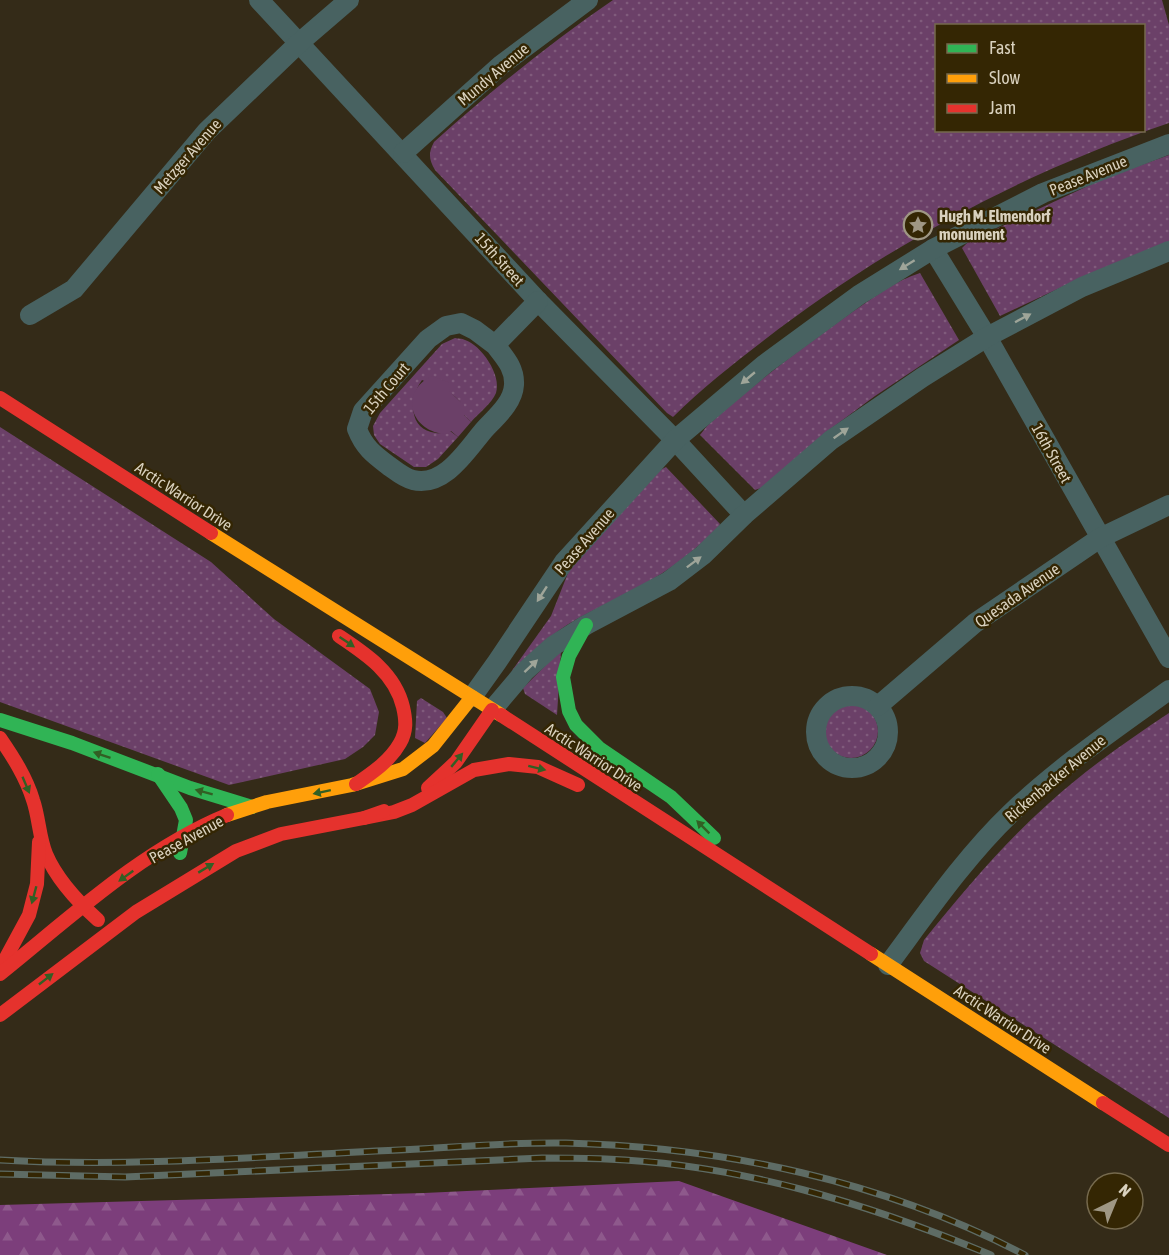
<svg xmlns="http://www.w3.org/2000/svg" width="1169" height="1255" font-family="'Asap Condensed',sans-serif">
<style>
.grass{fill:url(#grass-dots);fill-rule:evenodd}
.forest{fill:url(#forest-firs)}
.park{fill:#6b4068}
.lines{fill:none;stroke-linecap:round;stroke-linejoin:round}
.street{stroke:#486261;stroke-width:20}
.fast{stroke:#30b455;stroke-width:14}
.slow{stroke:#ff9f0a;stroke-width:14}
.jam{stroke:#e5322d;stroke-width:14}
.rail-casing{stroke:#5e6c65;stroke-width:7}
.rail{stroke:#342603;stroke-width:4.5;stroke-dasharray:14;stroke-linecap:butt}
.oneway{fill:#9fa599}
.oneway2{fill:#325f24}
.labels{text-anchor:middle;stroke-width:5;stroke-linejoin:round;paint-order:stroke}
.street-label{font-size:16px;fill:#d9d1be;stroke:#342603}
.poi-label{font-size:16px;font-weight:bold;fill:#d9d1be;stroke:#342603;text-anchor:start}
</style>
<defs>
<pattern id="grass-dots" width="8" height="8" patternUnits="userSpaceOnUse" patternTransform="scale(1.5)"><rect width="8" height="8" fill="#6b4068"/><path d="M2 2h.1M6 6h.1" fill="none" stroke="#805b7c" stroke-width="1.8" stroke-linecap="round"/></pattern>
<pattern id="forest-firs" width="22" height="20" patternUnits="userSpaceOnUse" patternTransform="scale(1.5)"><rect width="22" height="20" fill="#7c3e7b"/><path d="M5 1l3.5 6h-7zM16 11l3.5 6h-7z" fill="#8e598c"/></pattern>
</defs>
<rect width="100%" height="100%" fill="#342b18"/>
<g class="grass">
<path d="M613,0H1162L1169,25V123C1023,173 885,246 763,341C732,365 701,389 673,417L667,413L435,170C429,160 428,153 434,142C491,91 550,43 613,0ZM936,26H1144V130H936Z"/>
<polygon points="1169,155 1169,243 1081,278 1000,316 962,248 968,242 1105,178"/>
<path d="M920,273L959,340L875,396L829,430L761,488L755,490L700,435L707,426C751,386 799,350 848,315C870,300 894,281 920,273Z"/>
<path d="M455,338C458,339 462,338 465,340C481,345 502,375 496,393C492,403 478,414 471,422L464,415C466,395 437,387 422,380C409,398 408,430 436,433C440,434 446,432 450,431L458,437L438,459L426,467H414L380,444L374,435L373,426L380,413L442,344Z"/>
<polygon points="0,427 211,562 274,619 370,689 379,712 375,735 363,747 345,759 229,785 0,702"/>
<path d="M666,467L720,524L718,528C694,551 670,570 641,586C617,600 591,610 567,625C547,638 529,656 511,672L551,616L568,573L578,559L660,470Z"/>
<polygon points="561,650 557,715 525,694 523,688"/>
<polygon points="421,698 443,712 447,718 425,743 415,738 417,701"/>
<circle cx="851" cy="731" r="27"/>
<path d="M1169,713V1118L924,961L920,953L924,940C963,892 1002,845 1048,804C1085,770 1127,741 1169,713Z"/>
</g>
<polygon class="forest" points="679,1181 887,1255 0,1255 0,1205 424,1193"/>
<path class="park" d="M432,376L448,382L450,392L464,405V415L471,422L458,437L451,431L447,434C411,433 398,392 432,376Z"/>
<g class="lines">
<g class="street">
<polyline points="259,0 538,301 675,440 744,515"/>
<polyline points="403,153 501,65 588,0"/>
<polyline points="933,249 987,337 1169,658"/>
<polyline points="30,315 74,289 207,131 299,43 349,0"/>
<path d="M495,345C505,358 515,368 514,385C513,403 496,417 484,430C467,450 444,488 413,480C404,478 396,471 389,466C373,454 364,447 357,429L363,411L428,339L446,326L461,323L475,330L495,345L538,301"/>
<circle cx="852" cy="732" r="36"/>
<polyline points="472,697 497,662 564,562 675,440 765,364 859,295 933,249 1043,193 1169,144"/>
<polyline points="878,706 975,623 1100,538 1169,505"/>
<polyline points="492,710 525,671 553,646 586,625 669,581 703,555 744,515 831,440 923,377 987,337 1082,287 1169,251"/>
<path d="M888,965C926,914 965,857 1011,813C1059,767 1115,729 1169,690"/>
</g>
<g class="fast">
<polyline points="586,625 569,656 563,677 569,711 576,725 599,748 671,797 714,838"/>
<polyline points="0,720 72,743 190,788 252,807"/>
<polyline points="158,774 181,808 186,820 180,853"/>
</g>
<g class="slow">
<polyline points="211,533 501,715"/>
<polyline points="227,815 267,802 352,785 403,769 433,746 472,697"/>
<polyline points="871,954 1103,1103"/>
</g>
<g class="jam">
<polyline points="0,398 211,533"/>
<path d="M339,636C366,654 395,673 403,707C406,720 407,731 400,743C390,761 372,773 356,784"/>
<polyline points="501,715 871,954"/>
<path d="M0,738C13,757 26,777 33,800C39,817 39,837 46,854C57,880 78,902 98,920"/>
<polyline points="428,788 456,762 492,710"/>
<polyline points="364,818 394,812 412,805 474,770 509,764 538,767 578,785"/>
<polyline points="1,967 29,915 37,884 39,842"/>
<path d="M0,974C71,917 142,850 227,815"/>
<polyline points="0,1015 136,912 236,851 281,834 364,818 384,811"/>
<polyline points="1103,1103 1169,1145"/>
</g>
<g class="rail-casing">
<g id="rail">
<path d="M0,1160C139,1168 280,1155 419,1149C468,1146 517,1142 566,1143C724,1147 884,1181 1025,1255"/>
<path d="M0,1174L125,1177L542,1158C564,1158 585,1158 606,1159C740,1164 869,1204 991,1255"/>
</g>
</g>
<use href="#rail" class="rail"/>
</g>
<defs><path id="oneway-solid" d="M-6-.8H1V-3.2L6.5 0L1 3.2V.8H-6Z" transform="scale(1.5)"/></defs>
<g class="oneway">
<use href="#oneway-solid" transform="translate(907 265) rotate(148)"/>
<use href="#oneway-solid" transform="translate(1023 318) rotate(-28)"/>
<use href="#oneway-solid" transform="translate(748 378) rotate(140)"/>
<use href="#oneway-solid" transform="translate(841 433) rotate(-35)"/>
<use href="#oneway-solid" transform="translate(694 562) rotate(-37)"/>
<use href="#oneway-solid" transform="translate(542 594) rotate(123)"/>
<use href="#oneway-solid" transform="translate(531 666) rotate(-43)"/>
</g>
<g class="oneway2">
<use href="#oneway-solid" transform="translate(347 642) rotate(34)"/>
<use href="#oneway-solid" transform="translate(102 755) rotate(-161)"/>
<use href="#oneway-solid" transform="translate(457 760) rotate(-50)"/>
<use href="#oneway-solid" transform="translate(537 768) rotate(14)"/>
<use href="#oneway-solid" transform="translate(26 785) rotate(67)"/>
<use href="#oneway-solid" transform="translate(204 792) rotate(-165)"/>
<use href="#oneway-solid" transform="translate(322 792) rotate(168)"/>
<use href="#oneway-solid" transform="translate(703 827) rotate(-135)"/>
<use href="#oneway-solid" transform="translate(206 868) rotate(-31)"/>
<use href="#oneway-solid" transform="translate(126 876) rotate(144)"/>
<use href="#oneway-solid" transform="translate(34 895) rotate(105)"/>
<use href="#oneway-solid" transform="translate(46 979) rotate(-38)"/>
</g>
<defs>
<g id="sight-ring" transform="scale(1.5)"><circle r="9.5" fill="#342603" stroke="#9f9784" stroke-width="1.5"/><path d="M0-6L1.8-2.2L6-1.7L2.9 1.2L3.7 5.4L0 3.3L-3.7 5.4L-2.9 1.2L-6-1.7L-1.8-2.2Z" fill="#9f9784"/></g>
</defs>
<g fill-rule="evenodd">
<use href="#sight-ring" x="918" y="225"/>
</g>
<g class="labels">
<g class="street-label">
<text transform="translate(493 74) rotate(-40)" y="6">Mundy Avenue</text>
<text transform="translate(187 156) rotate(-49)" y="6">Metzger Avenue</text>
<text transform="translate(1088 175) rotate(-22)" y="6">Pease Avenue</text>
<text transform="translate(500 259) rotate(48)" y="6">15th Street</text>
<text transform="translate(386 388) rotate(-50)" y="6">15th Court</text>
<text transform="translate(1052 453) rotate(61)" y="6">16th Street</text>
<text transform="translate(184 496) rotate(33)" y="6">Arctic Warrior Drive</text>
<text transform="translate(584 541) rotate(-49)" y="6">Pease Avenue</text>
<text transform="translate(1017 595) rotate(-35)" y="6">Quesada Avenue</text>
<text transform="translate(594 757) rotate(33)" y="6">Arctic Warrior Drive</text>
<text transform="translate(1055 778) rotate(-40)" y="6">Rickenbacker Avenue</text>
<text transform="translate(186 839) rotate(-29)" y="6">Pease Avenue</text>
<text transform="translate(1003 1019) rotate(33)" y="6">Arctic Warrior Drive</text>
</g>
<g class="poi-label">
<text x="939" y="222">Hugh M. Elmendorf<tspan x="939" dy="18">monument</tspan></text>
</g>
</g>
<rect x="935" y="24" width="210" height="108" fill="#342603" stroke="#766a4e" stroke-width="1.5"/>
<rect x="947" y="44" width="30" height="9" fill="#30b455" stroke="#766a4e" stroke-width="1.5"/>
<text x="989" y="54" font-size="18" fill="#d9d1be">Fast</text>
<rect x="947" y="74" width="30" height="9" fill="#ff9f0a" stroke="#766a4e" stroke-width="1.5"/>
<text x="989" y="84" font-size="18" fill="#d9d1be">Slow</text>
<rect x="947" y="104" width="30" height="9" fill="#e5322d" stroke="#766a4e" stroke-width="1.5"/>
<text x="989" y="114" font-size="18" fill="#d9d1be">Jam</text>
<g transform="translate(1115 1201) rotate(43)"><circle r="28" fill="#342603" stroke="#766a4e" stroke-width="1.5"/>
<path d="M0-4.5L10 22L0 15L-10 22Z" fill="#9f9784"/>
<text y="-9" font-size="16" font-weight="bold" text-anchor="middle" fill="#d9d1be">N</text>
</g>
</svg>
